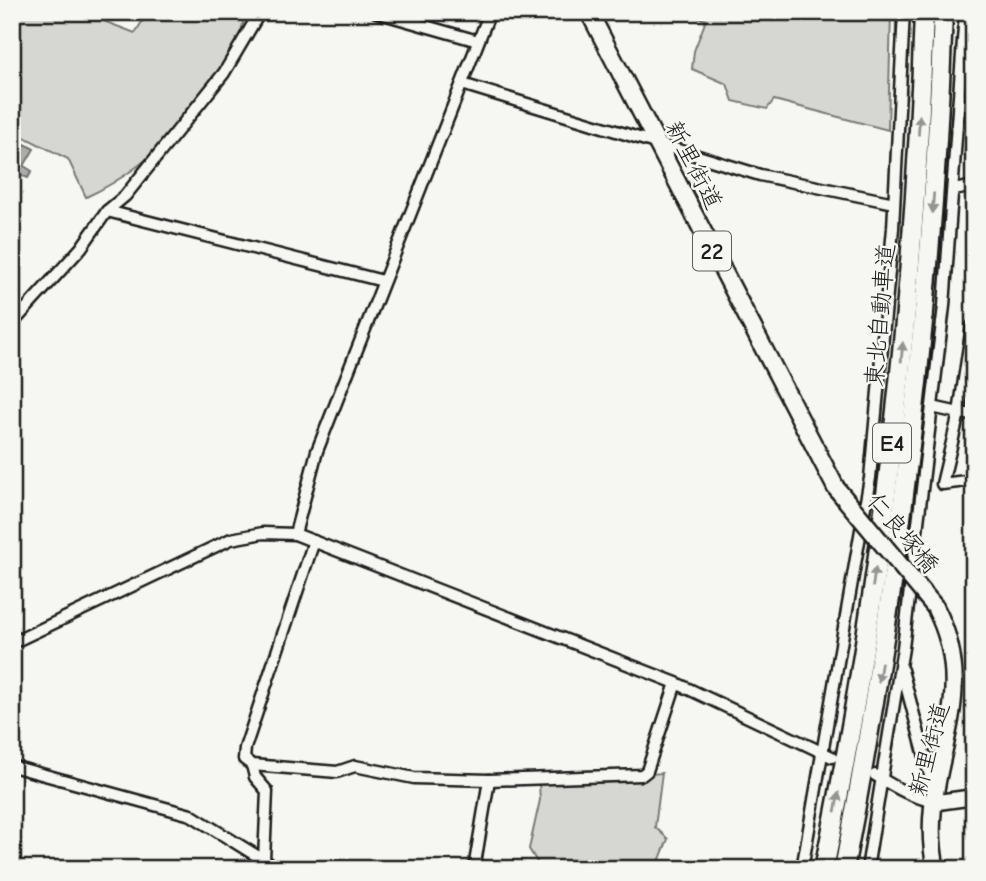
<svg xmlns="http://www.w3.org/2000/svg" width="986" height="881" font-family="'Comic Neue','Klee One',sans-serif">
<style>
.green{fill:#d6d6d2;stroke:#797977;stroke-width:2}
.water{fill:#acaca9;stroke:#727271;stroke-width:2}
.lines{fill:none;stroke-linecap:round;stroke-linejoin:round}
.stream{stroke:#727271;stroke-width:2.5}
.street-tunnel{stroke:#d5d5d2;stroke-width:10;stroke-dasharray:10 5;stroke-linecap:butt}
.street-casing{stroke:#1c1c1c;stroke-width:15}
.secondary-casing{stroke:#1c1c1c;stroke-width:19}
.primary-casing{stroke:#1c1c1c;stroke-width:21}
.highway-casing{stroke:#1c1c1c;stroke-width:23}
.street{stroke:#f6f6f2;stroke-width:10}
.secondary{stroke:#f6f6f2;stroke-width:14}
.primary{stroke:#f6f6f2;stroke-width:16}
.highway{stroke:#f6f6f2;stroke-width:18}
.primary-bridge-casing{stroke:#1c1c1c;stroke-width:21;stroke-linecap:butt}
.primary-bridge{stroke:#f6f6f2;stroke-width:16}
.oneway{fill:#949492}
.labels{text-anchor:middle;stroke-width:5;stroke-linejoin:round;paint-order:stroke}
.shield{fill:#f6f6f2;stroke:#5d5d5c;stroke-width:2}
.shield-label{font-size:23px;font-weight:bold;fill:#1c1c1c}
.street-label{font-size:24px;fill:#1c1c1c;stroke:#f6f6f2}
</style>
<rect width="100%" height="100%" fill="#f6f6f2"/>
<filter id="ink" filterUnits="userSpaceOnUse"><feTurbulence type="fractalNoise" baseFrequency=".0143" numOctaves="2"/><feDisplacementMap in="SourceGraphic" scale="14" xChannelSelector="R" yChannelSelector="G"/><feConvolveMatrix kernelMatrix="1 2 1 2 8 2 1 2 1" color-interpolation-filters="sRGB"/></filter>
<g filter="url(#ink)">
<g class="green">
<path d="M12,12H80L135,33L148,12H240L245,15C231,89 154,167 86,197L68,159L12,131Z"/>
<polygon points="680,12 891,12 888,130 774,100 767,109 733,101 727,84 692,69 694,51 706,20"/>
<polygon points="662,773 655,827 668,839 656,869 535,869 537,862 529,849 540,800 539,784"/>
</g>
<polygon class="water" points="12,137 34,149 24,166 32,171 28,178 12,172"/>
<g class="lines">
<g class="stream">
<polyline points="896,37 896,12"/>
<polyline points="970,86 965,151 970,184"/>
<polyline points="971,190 974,205"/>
</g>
<polyline class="street-tunnel" points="907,94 951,96"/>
<g class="street-casing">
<g id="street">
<polyline points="376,12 478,41"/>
<polyline points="462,84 760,175 894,203"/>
<polyline points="954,190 974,186"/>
<polyline points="107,211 383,281"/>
<polyline points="12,324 81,248 107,211 125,196 224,73 260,12"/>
<polyline points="972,326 959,413 974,415"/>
<polyline points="932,407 959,413 942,484 974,480"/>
<polyline points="295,534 317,451 490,12"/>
<polyline points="314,541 245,748 244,759 252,765 337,772 355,766 414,778 489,780 642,775 647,771 676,683"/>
<polyline points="12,643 231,539 263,533 295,534 676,683 832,757"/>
<polyline points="902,670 933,787"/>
<polyline points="252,765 255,777 267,791 264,860"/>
<polyline points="12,766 191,815 278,869"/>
<path d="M875,775C893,786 917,801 937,801"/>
<polyline points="474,869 489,780"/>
<polyline points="802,869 870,478 893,228 904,12"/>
<polyline points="867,869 903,648 944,306 965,12"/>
</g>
</g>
<g class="secondary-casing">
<polyline id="secondary" points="938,802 974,797"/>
</g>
<g class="primary-casing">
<g id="primary">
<polyline points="589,12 836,488"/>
<path d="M935,607C986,705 914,772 936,869"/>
</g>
</g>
<g class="highway-casing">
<g id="highway">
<path d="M824,869C882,587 915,300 924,12"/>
<path d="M844,869C899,586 933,300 943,12"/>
</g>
</g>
<use href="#street" class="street"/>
<use href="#secondary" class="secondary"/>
<use href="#primary" class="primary"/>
<use href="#highway" class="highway"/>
<g class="primary-bridge-casing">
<polyline id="primary-bridge" points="836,488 935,607"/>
</g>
<use href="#primary-bridge" class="primary-bridge"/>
</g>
<defs><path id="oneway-solid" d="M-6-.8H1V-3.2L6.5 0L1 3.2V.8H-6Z" transform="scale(1.75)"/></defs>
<g class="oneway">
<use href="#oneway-solid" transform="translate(919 125) rotate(-87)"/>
<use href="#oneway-solid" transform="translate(933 203) rotate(94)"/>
<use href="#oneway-solid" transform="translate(902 352) rotate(-85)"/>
<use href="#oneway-solid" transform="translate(874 577) rotate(-82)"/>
<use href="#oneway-solid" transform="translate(880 672) rotate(99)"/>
<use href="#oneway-solid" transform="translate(837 802) rotate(-79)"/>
</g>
</g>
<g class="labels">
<g class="shield">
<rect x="693" y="231.5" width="38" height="39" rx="5"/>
<rect x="873" y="423.5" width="38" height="39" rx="5"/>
</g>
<g class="shield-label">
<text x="712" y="259">22</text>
<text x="892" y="451">E4</text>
</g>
<g class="street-label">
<text transform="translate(694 165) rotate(63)" y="8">新里街道</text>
<text transform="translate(880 315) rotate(-85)" y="8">東北自動車道</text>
<text transform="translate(903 533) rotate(50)" y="8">仁良塚橋</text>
<text transform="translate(929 749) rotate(-75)" y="8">新里街道</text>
</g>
</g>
<rect width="986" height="881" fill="none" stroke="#f6f6f2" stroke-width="42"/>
<rect x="21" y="21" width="944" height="839" fill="none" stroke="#1c1c1c" stroke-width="2.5" filter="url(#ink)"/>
</svg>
